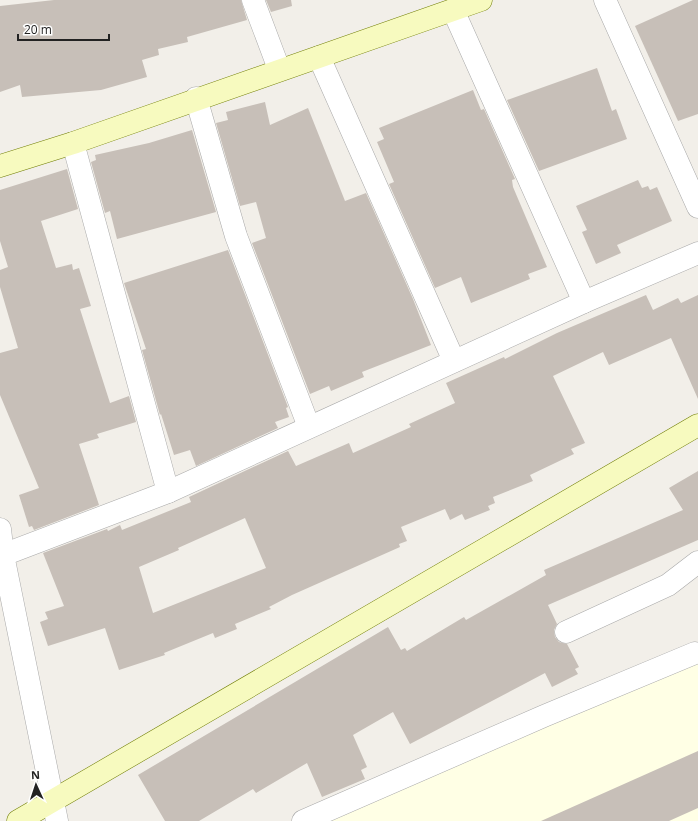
<svg xmlns="http://www.w3.org/2000/svg" width="698" height="821" font-family="'Open Sans',sans-serif">
<style>
.education{fill:#ffffe5}
.building{fill:#c7bfb8;fill-rule:evenodd}
.lines{fill:none;stroke-linecap:round;stroke-linejoin:round}
.street-casing{stroke:#a9a9a9;stroke-width:23}
.secondary-casing{stroke:#707d05;stroke-width:23}
.street{stroke:#fff;stroke-width:22}
.secondary{stroke:#f7fabf;stroke-width:22}
</style>
<rect width="100%" height="100%" fill="#f2efe9"/>
<polygon class="education" points="698,657 698,821 329,821"/>
<g class="building">
<polygon points="54,0 241,0 247,20 187,37 188,42 158,49 159,55 142,60 147,77 101,90 22,97 20,85 0,92 0,6"/>
<polygon points="266,0 291,0 292,6 271,12"/>
<polygon points="693,0 698,0 698,114 678,121 635,26"/>
<polygon points="597,68 612,111 616,109 627,139 539,171 507,100"/>
<polygon points="473,90 481,110 484,109 515,179 512,180 513,187 547,267 528,274 530,279 471,303 461,277 435,288 389,184 394,182 377,142 384,139 379,128"/>
<polygon points="265,102 270,125 308,108 345,201 366,193 413,299 431,345 362,372 364,377 331,391 329,386 310,394 252,243 266,238 256,202 240,206 216,123 228,120 226,112"/>
<polygon points="192,130 216,212 117,239 110,211 105,213 91,162 96,160 95,155 149,143"/>
<polygon points="67,169 78,209 41,221 56,268 72,264 73,270 79,268 91,306 80,309 110,403 129,396 136,422 97,434 99,438 79,444 99,505 34,530 32,526 29,527 19,495 39,488 0,395 0,353 18,348 0,287 0,270 8,267 0,241 0,190"/>
<polygon points="638,180 642,188 648,186 650,190 657,187 672,221 617,245 621,253 596,264 582,232 587,230 576,206"/>
<polygon points="228,250 288,407 286,408 289,417 275,422 278,428 196,466 190,450 174,455 161,414 160,415 142,350 146,349 124,283"/>
<path d="M646,295L653,310L678,298L681,303L698,295V399L671,338L609,365L603,352L553,376L585,443L571,449L574,454L530,475L533,481L493,497L495,503L488,506L490,510L465,520L462,514L450,520L445,509L401,527L407,541L399,544L400,547L292,595L269,607L271,609L235,624L237,629L215,638L213,633L164,653L165,655L119,670L105,628L48,646L40,622L48,619L45,612L64,606L43,553L107,529L108,531L120,525L122,530L191,502L189,497L288,451L296,466L349,443L353,453L411,427L409,424L455,403L446,383L504,357L505,359L557,333ZM245,518L266,568L153,613L139,567L179,550L178,548Z"/>
<polygon points="698,471 698,540 548,605 557,624 554,630 555,637 559,642 567,644 579,667 575,669 578,674 552,687 545,673 410,744 393,712 353,735 367,767 361,770 365,779 322,797 307,763 256,793 253,789 199,821 165,821 138,775 388,627 401,650 405,648 407,651 464,617 466,620 546,575 544,570 683,510 669,488"/>
<polygon points="698,751 698,808 669,821 541,821"/>
</g>
<g class="lines">
<g class="street-casing">
<g id="street">
<polyline points="253,0 279,69"/>
<polyline points="605,0 698,207"/>
<polyline points="453,10 584,302"/>
<polyline points="319,57 454,361"/>
<polyline points="196,98 236,236 309,427"/>
<polyline points="73,143 168,492"/>
<polyline points="0,529 3,555 57,821"/>
<polyline points="3,555 168,492 584,302 698,253"/>
<polyline points="566,632 668,585 698,562"/>
<polyline points="303,821 544,716 695,653"/>
</g>
</g>
<g class="secondary-casing">
<g id="secondary">
<polyline points="0,166 73,143 481,0"/>
<polyline points="18,821 698,425"/>
</g>
</g>
<use href="#street" class="street"/>
<use href="#secondary" class="secondary"/>
</g>
<g transform="translate(36 785) rotate(357)" stroke="#ffffff" stroke-width="3" paint-order="stroke">
<path d="M0-3L7 15L0 10L-7 15Z" fill="#222222"/>
<text y="-6" font-size="11" font-weight="bold" text-anchor="middle" fill="#222222">N</text>
</g>
<path d="M18 34v6h91v-6" fill="none" stroke="#222222" stroke-width="2"/>
<text x="24" y="34" font-size="12" fill="#222222" stroke="#ffffff" stroke-width="3" paint-order="stroke">20 m</text>
</svg>
